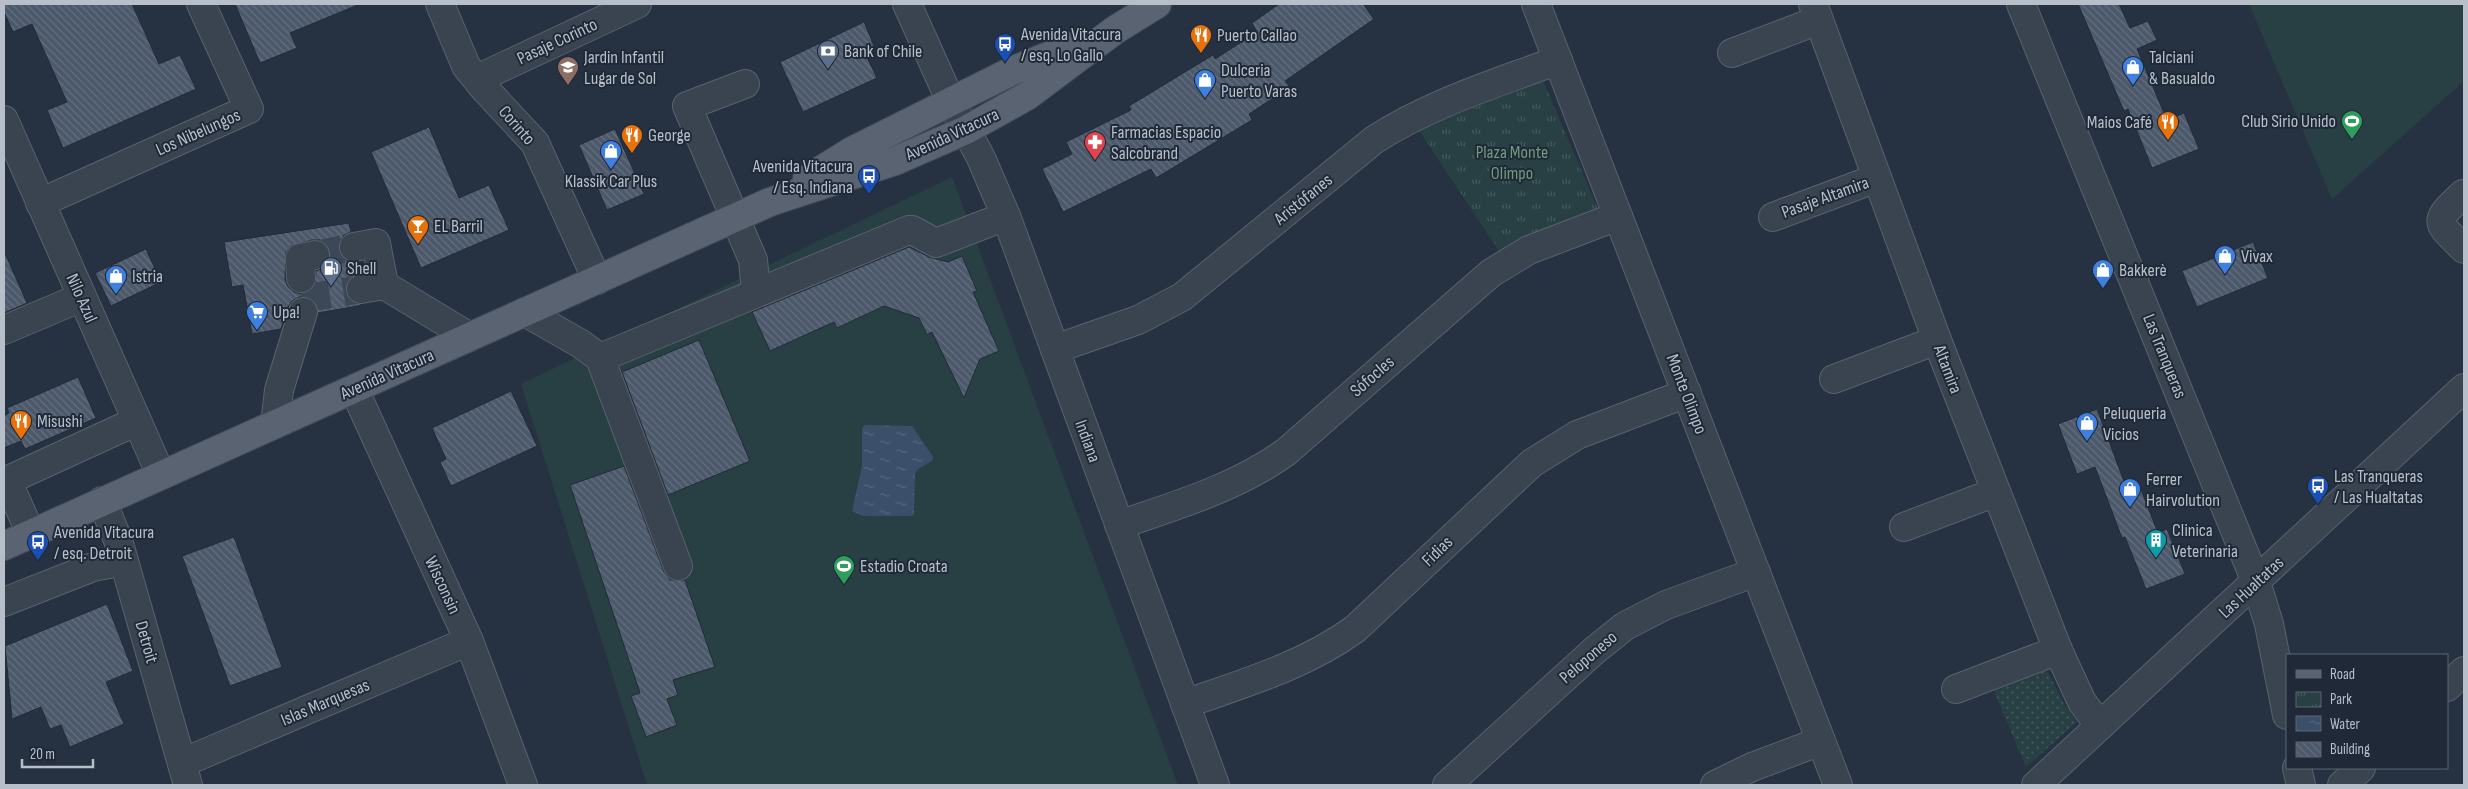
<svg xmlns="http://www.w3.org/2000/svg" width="2468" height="789" font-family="'Sofia Sans Condensed',sans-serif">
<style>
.grass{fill:url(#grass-dots)}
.park{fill:url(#park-tufts)}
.pitch{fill:#284043}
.water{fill:url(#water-ripples)}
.building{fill:url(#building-back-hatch);stroke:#212b39;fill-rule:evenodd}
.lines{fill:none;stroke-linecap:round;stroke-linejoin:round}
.minor-tunnel{stroke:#3c4757;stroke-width:28;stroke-dasharray:28 14;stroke-linecap:butt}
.minor-casing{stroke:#58626f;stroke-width:30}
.major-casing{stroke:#444d5b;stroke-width:30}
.minor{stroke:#3a4451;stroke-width:28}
.major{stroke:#596371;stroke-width:28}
.labels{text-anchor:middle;stroke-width:4;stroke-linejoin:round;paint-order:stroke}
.poi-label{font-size:18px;fill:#b7bfcb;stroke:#1f2937;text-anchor:start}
.street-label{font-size:18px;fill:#b7bfcb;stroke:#1f2937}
.park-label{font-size:18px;fill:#6f9c79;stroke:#1f2937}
</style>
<defs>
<pattern id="grass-dots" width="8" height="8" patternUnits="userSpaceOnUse" patternTransform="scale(1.25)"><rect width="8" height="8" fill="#284043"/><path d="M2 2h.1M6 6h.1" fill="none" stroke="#455a5d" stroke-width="1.8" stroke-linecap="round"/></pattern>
<pattern id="park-tufts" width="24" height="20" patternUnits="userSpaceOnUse" patternTransform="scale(1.25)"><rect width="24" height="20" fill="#284043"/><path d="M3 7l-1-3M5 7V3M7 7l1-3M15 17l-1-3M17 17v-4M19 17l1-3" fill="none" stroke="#455a5d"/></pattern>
<pattern id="water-ripples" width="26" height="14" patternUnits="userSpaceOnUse" patternTransform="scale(1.25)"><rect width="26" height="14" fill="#3c4f6a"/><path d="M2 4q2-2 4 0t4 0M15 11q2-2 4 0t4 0" fill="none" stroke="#56677e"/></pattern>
<pattern id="building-back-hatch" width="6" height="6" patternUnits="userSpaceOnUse" patternTransform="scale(1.25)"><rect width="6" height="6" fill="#4c596b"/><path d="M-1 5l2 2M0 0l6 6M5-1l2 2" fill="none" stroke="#646f7f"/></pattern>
</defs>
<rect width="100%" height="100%" fill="#263242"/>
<polygon class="grass" points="2046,668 2064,704 2077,722 2026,767 1994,691"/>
<polygon class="park" points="1543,81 1598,209 1499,251 1418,129"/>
<g class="pitch">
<polygon points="2249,4 2464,4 2464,81 2332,199"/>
<polygon points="952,177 1178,785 647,785 521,384"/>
</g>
<polygon class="water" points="865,425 912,426 933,457 932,461 918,469 915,474 914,514 912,516 863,516 852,511 862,466 862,428"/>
<g class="building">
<polygon points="4,4 132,4 159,64 180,55 196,89 63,148 47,110 67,102 32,24 13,32 4,12"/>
<polygon points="235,4 360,4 290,33 297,48 260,63"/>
<polygon points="1279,4 1363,4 1374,19 1285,81 1290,87 1249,114 1252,120 1156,178 1151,169 1063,212 1042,169 1072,154 1066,142 1131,110 1129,106 1213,55 1215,59 1257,32 1252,23"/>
<polygon points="2078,4 2119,4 2130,28 2148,21 2157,40 2137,49 2167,120 2184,113 2199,149 2152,168 2128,109 2124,111"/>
<polygon points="864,22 875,48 865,53 877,78 803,112 780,62"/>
<polygon points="429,127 459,198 489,185 509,230 421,268 371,152"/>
<polygon points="615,129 644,194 607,210 579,145"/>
<path d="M349,223L351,232L344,235L340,241L339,249L342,257L348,261L356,262L358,274L351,277L347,283L346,292L349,299L363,305L318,313L314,301L307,297H299L292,301L288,307L281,329L252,334L243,285L232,287L224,242ZM312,240H320L326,244L330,251V260L325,267L316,271L315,285L310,291L302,294L294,292L288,287L285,279L286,252L291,246Z"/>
<polygon points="2253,242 2268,278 2197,307 2182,271"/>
<polygon points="909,247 929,257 948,262 962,256 977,291 973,292 999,351 980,359 964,398 932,332 927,335 919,318 884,306 837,328 834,322 770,351 752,312"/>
<polygon points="146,249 161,282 111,306 95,273"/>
<polygon points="4,251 27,303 4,313"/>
<polygon points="699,340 750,461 668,495 622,372"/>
<polygon points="78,377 96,418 25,449 21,441 4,448 4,416 9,413 7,408"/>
<polygon points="511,391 537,446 451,486 440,462 446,459 432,428"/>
<polygon points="2097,409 2125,484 2137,479 2158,533 2167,529 2185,574 2146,589 2125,537 2122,538 2095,467 2077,474 2058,424"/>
<polygon points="624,466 664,572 670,580 685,580 715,667 673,680 678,695 667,699 677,725 646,737 631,696 640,693 570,485"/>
<polygon points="234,537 282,667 230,686 182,556"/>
<polygon points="107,604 133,671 106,682 124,724 70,747 61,725 50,729 41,707 12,719 5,646"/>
</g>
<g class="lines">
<g class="minor-tunnel">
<polyline points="315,255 354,247"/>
<polyline points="302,299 361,289"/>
</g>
<g class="minor-casing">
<g id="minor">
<polyline points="440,4 466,66 483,87 535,143 597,280"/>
<polyline points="907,4 951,102 981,158 1006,216 1215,785"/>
<polyline points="1536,4 1838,785"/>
<polyline points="1813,4 1937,340 2058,650 2082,702 2100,726"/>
<polyline points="2021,4 2256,582 2269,624 2287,715"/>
<polyline points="1732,53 1819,20"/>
<polyline points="477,79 637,4"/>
<polyline points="745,84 687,106 753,260 756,292"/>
<polyline points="4,120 161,475"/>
<path d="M2463,194C2432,223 2436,221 2464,249"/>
<polyline points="40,203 249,109 201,4"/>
<polyline points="1773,217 1877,178"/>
<polyline points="354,247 376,243 384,285"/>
<polyline points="301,278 300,258 315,255"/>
<polyline points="361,289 384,285 470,337"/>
<polyline points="525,312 581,344 600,358 678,566"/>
<polyline points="4,330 82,297"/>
<path d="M1055,349L1138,320L1182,297L1374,140C1431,103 1495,84 1558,60"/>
<polyline points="600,358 909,230 912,230 936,243 1006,216"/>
<polyline points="1834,379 1937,340"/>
<polyline points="354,389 469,641 523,785"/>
<polyline points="275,424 279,390 303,312"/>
<polyline points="7,480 31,534"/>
<polyline points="4,482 137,421"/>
<polyline points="102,501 118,540 188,785"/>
<path d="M1119,525C1177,505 1236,488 1286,452L1491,273L1529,250L1618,216"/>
<polyline points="1904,527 1996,492"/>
<polyline points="4,602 93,567 124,561"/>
<polyline points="2447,687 2464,671"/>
<polyline points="1956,689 2058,650"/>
<path d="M1185,704C1244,683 1304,666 1355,629L1532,463L1577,435L1687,393"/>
<polyline points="182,763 469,641"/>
<polyline points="2297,768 2301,785"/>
<polyline points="1447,785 1595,650 1625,626 1666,605 1756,572"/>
<polyline points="1715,785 1752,767 1821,741"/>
<polyline points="2036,785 2464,388"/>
<polyline points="2342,785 2361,768"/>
</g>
</g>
<g class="major-casing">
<g id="major">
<polyline points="807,179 852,151 1014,70 1081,43"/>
<polyline points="4,546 770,202 895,161 966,130 1027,96 1115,30 1157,4"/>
</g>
</g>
<use href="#minor" class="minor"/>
<use href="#major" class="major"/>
</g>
<defs>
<g id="restaurant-pin" transform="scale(1.125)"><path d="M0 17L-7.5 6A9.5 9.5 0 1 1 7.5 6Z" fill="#e8710a" stroke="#1f2937"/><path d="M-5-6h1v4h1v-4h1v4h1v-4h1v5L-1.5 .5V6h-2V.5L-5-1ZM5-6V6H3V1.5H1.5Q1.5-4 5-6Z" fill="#fff"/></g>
<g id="bus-pin" transform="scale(1.125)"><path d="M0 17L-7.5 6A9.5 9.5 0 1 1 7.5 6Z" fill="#1a4fb4" stroke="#1f2937"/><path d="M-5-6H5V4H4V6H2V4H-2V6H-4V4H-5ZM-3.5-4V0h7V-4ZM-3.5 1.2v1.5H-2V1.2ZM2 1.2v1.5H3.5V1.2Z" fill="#fff"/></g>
<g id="bank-pin" transform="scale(1.125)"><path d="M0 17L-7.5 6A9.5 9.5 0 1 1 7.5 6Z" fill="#5c6f8a" stroke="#1f2937"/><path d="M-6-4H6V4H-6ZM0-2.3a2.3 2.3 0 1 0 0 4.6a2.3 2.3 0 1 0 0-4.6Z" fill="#fff"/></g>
<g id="school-pin" transform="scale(1.125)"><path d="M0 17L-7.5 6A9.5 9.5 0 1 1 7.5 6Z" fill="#8d6e63" stroke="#1f2937"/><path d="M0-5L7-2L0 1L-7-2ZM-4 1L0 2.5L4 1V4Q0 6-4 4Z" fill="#fff"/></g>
<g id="shop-pin" transform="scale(1.125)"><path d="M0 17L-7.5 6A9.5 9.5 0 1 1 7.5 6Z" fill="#3f7fe0" stroke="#1f2937"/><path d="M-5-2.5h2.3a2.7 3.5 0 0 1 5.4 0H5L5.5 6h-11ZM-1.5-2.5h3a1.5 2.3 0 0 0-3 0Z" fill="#fff"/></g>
<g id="stadium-pin" transform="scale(1.125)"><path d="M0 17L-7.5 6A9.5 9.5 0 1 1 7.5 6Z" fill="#2e9e5b" stroke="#1f2937"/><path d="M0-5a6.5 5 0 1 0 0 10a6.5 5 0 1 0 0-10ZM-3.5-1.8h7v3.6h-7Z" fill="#fff"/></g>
<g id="pharmacy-pin" transform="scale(1.125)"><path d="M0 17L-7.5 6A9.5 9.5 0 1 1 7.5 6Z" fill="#e0444e" stroke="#1f2937"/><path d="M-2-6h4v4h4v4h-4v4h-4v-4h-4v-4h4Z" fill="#fff"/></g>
<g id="bar-pin" transform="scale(1.125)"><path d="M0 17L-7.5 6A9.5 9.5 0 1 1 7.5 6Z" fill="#e8710a" stroke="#1f2937"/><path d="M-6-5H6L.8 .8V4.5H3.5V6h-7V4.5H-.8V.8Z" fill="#fff"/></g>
<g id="fuel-pin" transform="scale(1.125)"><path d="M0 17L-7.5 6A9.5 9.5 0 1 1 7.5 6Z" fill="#5c6f8a" stroke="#1f2937"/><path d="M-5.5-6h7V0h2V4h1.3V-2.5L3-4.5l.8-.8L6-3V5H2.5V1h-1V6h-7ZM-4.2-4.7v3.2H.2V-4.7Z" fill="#fff"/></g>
<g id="supermarket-pin" transform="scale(1.125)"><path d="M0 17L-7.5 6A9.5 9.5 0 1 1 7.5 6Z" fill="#3f7fe0" stroke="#1f2937"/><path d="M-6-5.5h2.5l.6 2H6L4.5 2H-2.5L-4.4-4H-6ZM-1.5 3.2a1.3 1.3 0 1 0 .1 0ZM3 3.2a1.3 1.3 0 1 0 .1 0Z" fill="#fff"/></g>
<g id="building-pin" transform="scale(1.125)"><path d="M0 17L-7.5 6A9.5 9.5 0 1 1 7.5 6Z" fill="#0f9aa8" stroke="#1f2937"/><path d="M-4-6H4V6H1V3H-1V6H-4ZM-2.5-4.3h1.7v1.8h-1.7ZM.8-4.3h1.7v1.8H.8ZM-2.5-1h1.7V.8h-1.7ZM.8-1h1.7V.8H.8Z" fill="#fff"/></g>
</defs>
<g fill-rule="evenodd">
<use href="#restaurant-pin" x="1201" y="35"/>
<use href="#bus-pin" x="1005" y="44"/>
<use href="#bank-pin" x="828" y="51"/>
<use href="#school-pin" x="568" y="67"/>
<use href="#shop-pin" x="2133" y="67"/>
<use href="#shop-pin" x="1205" y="80"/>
<use href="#stadium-pin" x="2352" y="121"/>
<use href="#restaurant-pin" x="2168" y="122"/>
<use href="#restaurant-pin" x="632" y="135"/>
<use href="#pharmacy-pin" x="1095" y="142"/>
<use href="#shop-pin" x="611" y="151"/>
<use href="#bus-pin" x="869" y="176"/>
<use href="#bar-pin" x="418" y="226"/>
<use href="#shop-pin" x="2225" y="256"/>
<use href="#fuel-pin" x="331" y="268"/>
<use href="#shop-pin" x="2103" y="270"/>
<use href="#shop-pin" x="116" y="276"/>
<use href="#supermarket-pin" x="257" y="312"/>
<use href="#restaurant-pin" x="21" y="421"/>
<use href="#shop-pin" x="2087" y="423"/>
<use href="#bus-pin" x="2318" y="486"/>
<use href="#shop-pin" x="2130" y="489"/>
<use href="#building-pin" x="2156" y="540"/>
<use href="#bus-pin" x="38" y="542"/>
<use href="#stadium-pin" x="844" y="566"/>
</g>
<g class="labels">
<g class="poi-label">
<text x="1021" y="40">Avenida Vitacura<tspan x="1021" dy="21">/ esq. Lo Gallo</tspan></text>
<text x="1217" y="41">Puerto Callao</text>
<text x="844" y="57">Bank of Chile</text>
<text x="584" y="63">Jardin Infantil<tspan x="584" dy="21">Lugar de Sol</tspan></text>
<text x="2149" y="63">Talciani<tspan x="2149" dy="21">&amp; Basualdo</tspan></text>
<text x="1221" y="76">Dulceria<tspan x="1221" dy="21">Puerto Varas</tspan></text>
<text x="2336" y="127" text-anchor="end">Club Sirio Unido</text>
<text x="2152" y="128" text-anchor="end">Maios Café</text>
<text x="1111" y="138">Farmacias Espacio<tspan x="1111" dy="21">Salcobrand</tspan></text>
<text x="648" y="141">George</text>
<text x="853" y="172" text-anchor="end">Avenida Vitacura<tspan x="853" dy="21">/ Esq. Indiana</tspan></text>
<text x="611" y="187" text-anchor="middle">Klassik Car Plus</text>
<text x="434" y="232">EL Barril</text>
<text x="2241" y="262">Vivax</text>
<text x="347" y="274">Shell</text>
<text x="2119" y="276">Bakkerè</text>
<text x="132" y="282">Istria</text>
<text x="273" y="318">Upa!</text>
<text x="2103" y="419">Peluqueria<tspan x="2103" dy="21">Vicios</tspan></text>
<text x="37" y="427">Misushi</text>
<text x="2334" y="482">Las Tranqueras<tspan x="2334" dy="21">/ Las Hualtatas</tspan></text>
<text x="2146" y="485">Ferrer<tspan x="2146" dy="21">Hairvolution</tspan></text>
<text x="2172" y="536">Clinica<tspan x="2172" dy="21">Veterinaria</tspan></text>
<text x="54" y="538">Avenida Vitacura<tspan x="54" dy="21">/ esq. Detroit</tspan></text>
<text x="860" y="572">Estadio Croata</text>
</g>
<g class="street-label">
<text transform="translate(557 41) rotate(-25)" y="6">Pasaje Corinto</text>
<text transform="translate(517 125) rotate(49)" y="6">Corinto</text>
<text transform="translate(198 132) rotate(-24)" y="6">Los Nibelungos</text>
<text transform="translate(952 134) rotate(-25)" y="6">Avenida Vitacura</text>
<text transform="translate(1825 197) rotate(-20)" y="6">Pasaje Altamira</text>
<text transform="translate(1303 199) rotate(-39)" y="6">Aristófanes</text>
<text transform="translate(82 298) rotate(66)" y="6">Nilo Azul</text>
<text transform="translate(2165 356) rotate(68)" y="6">Las Tranqueras</text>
<text transform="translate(1948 369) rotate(69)" y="6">Altamira</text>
<text transform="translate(387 374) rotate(-24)" y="6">Avenida Vitacura</text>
<text transform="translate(1372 376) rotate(-41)" y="6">Sófocles</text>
<text transform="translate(1687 394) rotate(69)" y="6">Monte Olimpo</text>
<text transform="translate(1088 441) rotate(70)" y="6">Indiana</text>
<text transform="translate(1437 551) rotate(-44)" y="6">Fidias</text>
<text transform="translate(443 585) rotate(65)" y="6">Wisconsin</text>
<text transform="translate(2251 587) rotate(-43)" y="6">Las Hualtatas</text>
<text transform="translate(147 642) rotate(74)" y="6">Detroit</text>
<text transform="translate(1588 657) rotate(-41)" y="6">Peloponeso</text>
<text transform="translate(325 702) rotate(-23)" y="6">Islas Marquesas</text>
</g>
<g class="park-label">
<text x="1512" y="158">Plaza Monte<tspan x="1512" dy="21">Olimpo</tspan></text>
</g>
</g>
<rect width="2468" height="789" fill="none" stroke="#b7bfcb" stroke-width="10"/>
<rect x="2286" y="654" width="162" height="115" fill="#1f2937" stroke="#5c6572"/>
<rect x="2296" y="670" width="25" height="8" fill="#596371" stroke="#5c6572"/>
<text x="2330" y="679" font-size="15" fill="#b7bfcb">Road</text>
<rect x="2296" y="692" width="25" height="15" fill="url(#park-tufts)" stroke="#5c6572"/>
<text x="2330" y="704" font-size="15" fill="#b7bfcb">Park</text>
<rect x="2296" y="716" width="25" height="15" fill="url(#water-ripples)" stroke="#5c6572"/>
<text x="2330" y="729" font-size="15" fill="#b7bfcb">Water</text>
<rect x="2296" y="742" width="25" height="15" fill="url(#building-back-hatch)" stroke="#5c6572"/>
<text x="2330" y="754" font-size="15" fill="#b7bfcb">Building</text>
<path d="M22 759v8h71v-8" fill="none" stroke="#b7bfcb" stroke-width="2.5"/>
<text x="30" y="759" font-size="15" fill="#b7bfcb" stroke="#1f2937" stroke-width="4" paint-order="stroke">20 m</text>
</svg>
